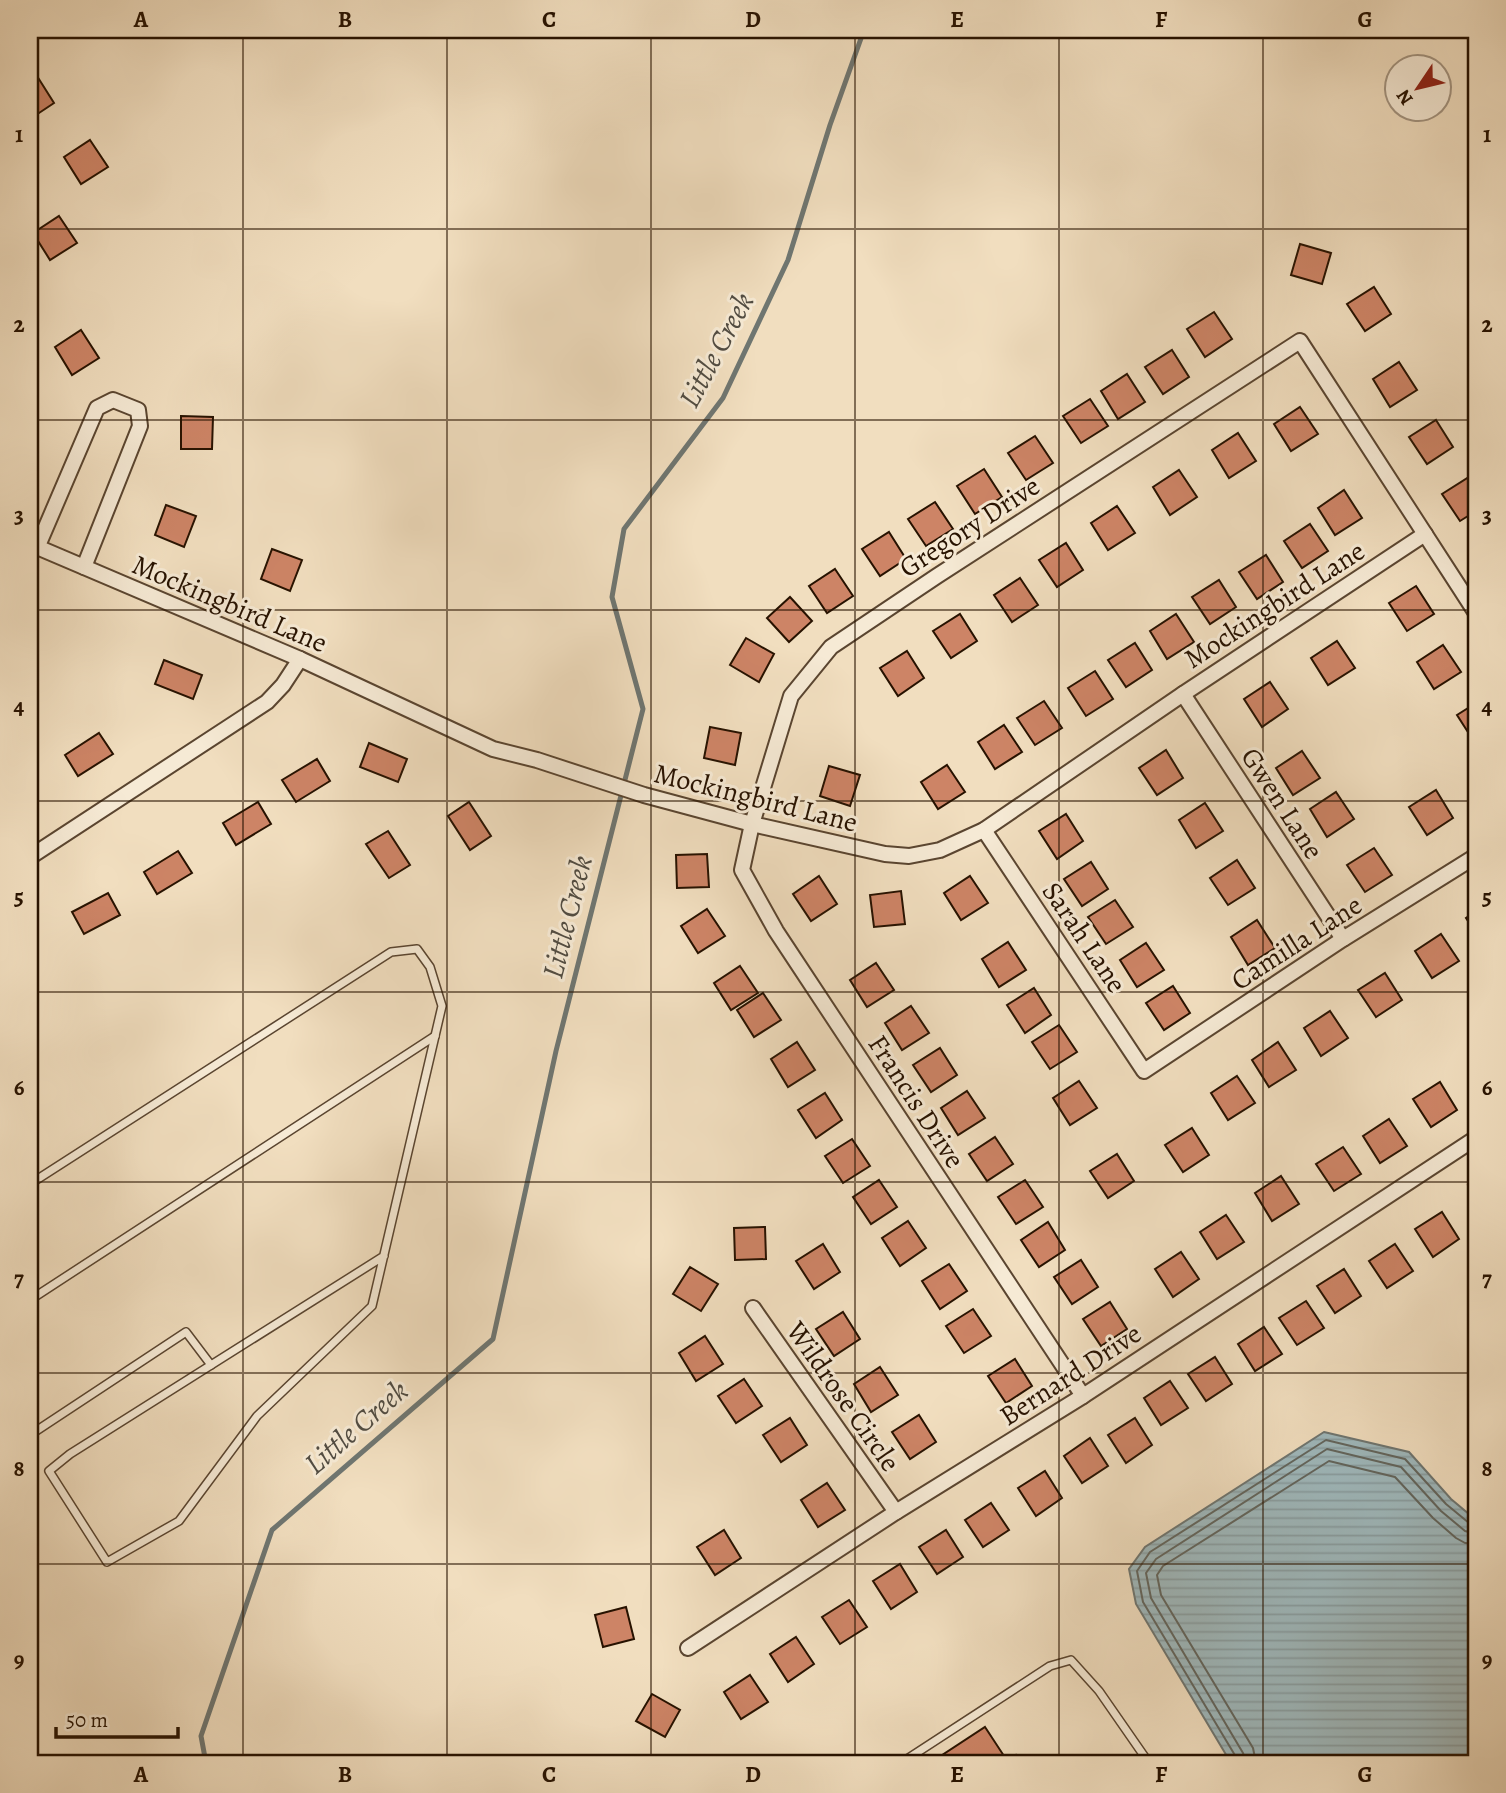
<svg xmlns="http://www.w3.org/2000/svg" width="1506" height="1793" font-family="Alegreya,serif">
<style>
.water{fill:url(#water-rules);stroke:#6f7671;stroke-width:2}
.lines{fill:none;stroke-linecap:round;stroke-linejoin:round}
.shore{stroke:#63665e;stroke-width:2}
.stream{stroke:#6f7671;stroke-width:5}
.building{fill:#cd8466;stroke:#271200;stroke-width:2}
.service-casing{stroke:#5a4530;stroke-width:10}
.minor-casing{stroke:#5a4530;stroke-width:18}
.service{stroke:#f6ead5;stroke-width:7}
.minor{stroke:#f6ead5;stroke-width:14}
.grid{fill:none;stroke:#271200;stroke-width:2;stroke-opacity:0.55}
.labels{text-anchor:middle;stroke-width:6;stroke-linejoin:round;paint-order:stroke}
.street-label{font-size:28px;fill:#271200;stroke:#f6ead5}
.water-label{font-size:30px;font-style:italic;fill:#514c42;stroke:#f6ead5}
.neatline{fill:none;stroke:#271200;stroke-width:2.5}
.grid-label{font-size:23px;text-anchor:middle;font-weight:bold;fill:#271200}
</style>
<defs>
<pattern id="water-rules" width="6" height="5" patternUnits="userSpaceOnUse" patternTransform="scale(1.75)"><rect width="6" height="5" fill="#9fb9bd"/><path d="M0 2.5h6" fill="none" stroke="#899ea1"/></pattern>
</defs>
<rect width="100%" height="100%" fill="#f1debf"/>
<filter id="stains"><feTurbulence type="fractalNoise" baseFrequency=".00286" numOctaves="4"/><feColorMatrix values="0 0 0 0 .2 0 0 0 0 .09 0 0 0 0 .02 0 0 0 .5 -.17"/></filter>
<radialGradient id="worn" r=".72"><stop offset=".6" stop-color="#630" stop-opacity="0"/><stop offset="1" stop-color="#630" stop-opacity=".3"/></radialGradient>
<polygon class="water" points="1324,1432 1409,1452 1451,1499 1476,1520 1476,1763 1231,1763 1136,1604 1129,1569 1145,1547"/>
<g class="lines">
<g class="shore">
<polyline points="1237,1763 1236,1757 1143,1602 1137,1571 1150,1552 1326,1440 1405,1459 1446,1504 1469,1523 1476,1525"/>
<polyline points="1246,1763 1243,1753 1151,1598 1146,1573 1156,1559 1327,1449 1401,1467 1441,1511 1465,1531 1476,1534"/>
<polyline points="1256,1763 1253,1748 1161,1595 1157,1575 1163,1566 1329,1461 1395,1477 1433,1518 1456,1538 1465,1543 1476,1544"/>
</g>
<polyline class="stream" points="206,1763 201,1736 272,1530 493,1339 556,1051 643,709 612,597 624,529 723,398 788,260 830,125 864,30"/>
</g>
<g class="building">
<polygon points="37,76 54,103 30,119 30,81"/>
<polygon points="90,140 108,167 81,184 64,157"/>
<polygon points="59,216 77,243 50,260 33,233"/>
<polygon points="1300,244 1331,253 1322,284 1291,275"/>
<polygon points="1374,287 1391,314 1365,331 1347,304"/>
<polygon points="1214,312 1232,339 1205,357 1187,329"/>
<polygon points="81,330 99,358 72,375 55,347"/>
<polygon points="1172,350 1189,377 1163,394 1145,367"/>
<polygon points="1399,362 1417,390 1390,407 1373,379"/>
<polygon points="1127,374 1145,402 1118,419 1101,391"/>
<polygon points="1090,399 1108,426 1081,443 1063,416"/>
<polygon points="1300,407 1318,434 1291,451 1274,424"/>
<polygon points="181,416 213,417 212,449 181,449"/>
<polygon points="1436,420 1453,447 1427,464 1409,437"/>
<polygon points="1238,433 1256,461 1229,478 1212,450"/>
<polygon points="1035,436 1053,463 1026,480 1008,453"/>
<polygon points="984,469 1002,497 975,514 957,486"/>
<polygon points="1179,470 1197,497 1170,515 1153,487"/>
<polygon points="1469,477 1476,489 1476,511 1460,521 1442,494"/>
<polygon points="1344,490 1362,518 1335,535 1318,508"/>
<polygon points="935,502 953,529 926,546 908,519"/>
<polygon points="166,505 196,516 184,547 155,535"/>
<polygon points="1117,506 1135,533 1108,550 1091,523"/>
<polygon points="1310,524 1328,551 1302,568 1284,541"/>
<polygon points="889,532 906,559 880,576 862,549"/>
<polygon points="1066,543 1083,570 1057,587 1039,560"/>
<polygon points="272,549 302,560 290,591 261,579"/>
<polygon points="1266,555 1283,582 1257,599 1239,572"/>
<polygon points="835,569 853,596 827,613 809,586"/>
<polygon points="1020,578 1038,605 1012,622 994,595"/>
<polygon points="1219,580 1236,607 1210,624 1192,597"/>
<polygon points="1416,586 1434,614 1407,631 1389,603"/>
<polygon points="790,597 812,621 789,642 767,618"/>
<polygon points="960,614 977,641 951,658 933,631"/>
<polygon points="1176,614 1194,642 1167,659 1150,631"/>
<polygon points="746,638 774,654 759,682 730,665"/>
<polygon points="1337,641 1355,668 1328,685 1311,658"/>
<polygon points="1135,643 1152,670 1126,687 1108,660"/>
<polygon points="1443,645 1461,672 1434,689 1417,662"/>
<polygon points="907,651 924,678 898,696 880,668"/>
<polygon points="164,660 202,675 193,699 155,684"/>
<polygon points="1095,671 1113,699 1086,716 1068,688"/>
<polygon points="1270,682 1288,709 1262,727 1244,699"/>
<polygon points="1044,701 1062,728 1035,745 1017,718"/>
<polygon points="1476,703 1476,741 1475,743 1457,715"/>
<polygon points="1004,725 1022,752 995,769 978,742"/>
<polygon points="710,727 741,733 735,765 704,758"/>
<polygon points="99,733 113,754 78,776 65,755"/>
<polygon points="369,743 407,759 398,782 360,767"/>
<polygon points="1166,750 1183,778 1157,795 1139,768"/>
<polygon points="1302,751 1320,778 1293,795 1276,768"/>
<polygon points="317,759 330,781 296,802 282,780"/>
<polygon points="947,765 965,792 938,809 921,782"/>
<polygon points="829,766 860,775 850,806 820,796"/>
<polygon points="1436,790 1453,818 1427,835 1409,807"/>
<polygon points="1336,792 1354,819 1327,837 1310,809"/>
<polygon points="258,802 271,824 236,845 223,823"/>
<polygon points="469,802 491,836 470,850 448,816"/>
<polygon points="1205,803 1223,831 1196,848 1179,820"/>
<polygon points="1066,814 1083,841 1057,859 1039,831"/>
<polygon points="388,831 410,865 389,878 366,844"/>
<polygon points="1374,848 1392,875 1365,892 1347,865"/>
<polygon points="178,851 192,873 157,894 144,872"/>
<polygon points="707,854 709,887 677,888 676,855"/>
<polygon points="1237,860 1255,888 1228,905 1210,878"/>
<polygon points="1091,862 1108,889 1082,906 1064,879"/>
<polygon points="819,876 837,904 811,921 793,894"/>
<polygon points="970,876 988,903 961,920 944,893"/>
<polygon points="901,891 905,924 874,927 870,895"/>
<polygon points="108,893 120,915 84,934 72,912"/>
<polygon points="1115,900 1133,927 1106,944 1088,917"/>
<polygon points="707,909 725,936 698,953 681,926"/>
<polygon points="1476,911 1476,933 1466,918"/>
<polygon points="1257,920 1275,948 1248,965 1231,937"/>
<polygon points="1441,934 1459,961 1432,978 1415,951"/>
<polygon points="1008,942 1026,970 999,987 982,959"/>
<polygon points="1146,943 1164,970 1137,987 1120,960"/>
<polygon points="876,963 894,990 867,1007 850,980"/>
<polygon points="740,966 758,993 731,1010 714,983"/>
<polygon points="1385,973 1402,1000 1376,1017 1358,990"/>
<polygon points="1173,986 1190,1013 1164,1030 1146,1003"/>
<polygon points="1034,988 1051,1015 1025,1033 1007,1005"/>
<polygon points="763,993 781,1020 754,1037 737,1010"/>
<polygon points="911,1006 929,1033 902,1050 885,1023"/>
<polygon points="1330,1011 1348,1038 1321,1056 1304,1028"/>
<polygon points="1059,1025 1077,1052 1050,1069 1032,1042"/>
<polygon points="797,1042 815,1070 788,1087 771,1059"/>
<polygon points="1278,1042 1296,1070 1269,1087 1252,1060"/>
<polygon points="940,1048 957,1075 931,1092 913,1065"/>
<polygon points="1237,1076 1255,1103 1228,1120 1211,1093"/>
<polygon points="1079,1081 1097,1108 1070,1125 1053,1098"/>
<polygon points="1440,1082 1457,1110 1431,1127 1413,1099"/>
<polygon points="967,1091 985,1118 958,1135 941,1108"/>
<polygon points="825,1093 842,1120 816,1138 798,1110"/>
<polygon points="1389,1119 1407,1146 1380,1163 1363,1136"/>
<polygon points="1192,1128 1209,1155 1183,1172 1165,1145"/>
<polygon points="995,1137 1013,1164 987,1181 969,1154"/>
<polygon points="852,1139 870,1166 843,1183 825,1156"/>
<polygon points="1343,1147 1361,1174 1334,1191 1316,1164"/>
<polygon points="1117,1154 1134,1181 1108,1198 1090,1171"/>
<polygon points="1281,1176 1299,1204 1272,1221 1255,1193"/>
<polygon points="879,1180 897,1207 871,1224 853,1197"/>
<polygon points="1025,1180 1043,1207 1016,1224 998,1197"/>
<polygon points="1476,1180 1476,1199 1468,1185"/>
<polygon points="1442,1212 1459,1239 1433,1257 1415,1229"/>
<polygon points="1226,1215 1244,1242 1217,1259 1200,1232"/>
<polygon points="908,1221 926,1248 900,1266 882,1238"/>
<polygon points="1048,1222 1065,1250 1039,1267 1021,1240"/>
<polygon points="765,1227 766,1259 735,1260 734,1228"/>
<polygon points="823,1244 840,1272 814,1289 796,1261"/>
<polygon points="1395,1244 1413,1271 1387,1288 1369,1261"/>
<polygon points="1181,1252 1199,1279 1173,1297 1155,1269"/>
<polygon points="1081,1260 1098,1287 1072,1304 1054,1277"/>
<polygon points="949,1264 967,1291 940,1309 922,1281"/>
<polygon points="690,1267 718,1284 701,1311 673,1294"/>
<polygon points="1344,1269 1361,1296 1335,1313 1317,1286"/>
<polygon points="1306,1301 1324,1328 1297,1345 1279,1318"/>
<polygon points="1110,1302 1127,1329 1101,1346 1083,1319"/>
<polygon points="973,1309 991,1336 964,1353 946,1326"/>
<polygon points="843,1312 860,1339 834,1356 816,1329"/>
<polygon points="1264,1327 1282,1354 1255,1371 1238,1344"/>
<polygon points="705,1336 723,1364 696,1381 679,1353"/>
<polygon points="1215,1357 1232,1384 1206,1401 1188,1374"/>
<polygon points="1015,1359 1032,1386 1006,1403 988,1376"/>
<polygon points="880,1367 898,1395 871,1412 854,1384"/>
<polygon points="744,1379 762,1406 736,1423 718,1396"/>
<polygon points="1170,1381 1188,1408 1161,1425 1144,1398"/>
<polygon points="919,1415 936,1442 910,1459 892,1432"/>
<polygon points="790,1418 807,1445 781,1462 763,1435"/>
<polygon points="1135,1418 1152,1445 1126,1463 1108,1435"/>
<polygon points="1090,1438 1108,1466 1082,1483 1064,1456"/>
<polygon points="1045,1471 1062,1498 1036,1516 1018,1488"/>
<polygon points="827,1483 845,1510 818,1527 801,1500"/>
<polygon points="991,1503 1009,1530 983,1547 965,1520"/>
<polygon points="724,1530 741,1558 715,1575 697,1547"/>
<polygon points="946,1530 963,1557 937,1574 919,1547"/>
<polygon points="900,1564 917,1592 891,1609 873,1581"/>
<polygon points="849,1600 867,1627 840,1644 822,1617"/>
<polygon points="626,1607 634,1639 603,1647 595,1615"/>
<polygon points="796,1637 814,1664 788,1682 770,1654"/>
<polygon points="750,1675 768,1702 741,1719 724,1692"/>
<polygon points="652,1694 680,1710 665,1737 636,1721"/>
<polygon points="985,1727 1008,1762 1006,1763 930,1763"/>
<polygon points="1016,1755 1022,1763 1006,1763 1008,1762"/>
</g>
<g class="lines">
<g class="service-casing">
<g id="service">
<polyline points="30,1184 391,952 417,949 430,967 442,1006 372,1306 257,1416 179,1521 107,1562 49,1471 70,1454 384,1256"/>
<polyline points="30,1300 435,1036"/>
<polyline points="30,1435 186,1332 211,1365"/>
<polyline points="901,1763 1050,1666 1071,1660 1099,1691 1149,1763"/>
</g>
</g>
<g class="minor-casing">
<g id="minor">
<polyline points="30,544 300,659 493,749 537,760 644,795 752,824 885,854 909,856 940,850 984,830 1183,694 1425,534"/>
<polyline points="37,548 97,408 113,400 138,410 140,426 84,567"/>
<polyline points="1183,694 1343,939"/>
<polyline points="984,830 1144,1071 1343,939 1476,856"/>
<polyline points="30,857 267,702 283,685 300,659"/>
<polyline points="753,1308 896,1512"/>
<polyline points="1083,1396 776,931 742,870 752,824 791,696 831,647 937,576 1300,341 1476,613"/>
<polyline points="688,1648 896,1512 1083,1396 1476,1138"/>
</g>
</g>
<use href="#service" class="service"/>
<use href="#minor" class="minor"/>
</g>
<path class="grid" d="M243,30V1763M447,30V1763M651,30V1763M855,30V1763M1059,30V1763M1263,30V1763M30,229H1476M30,420H1476M30,610H1476M30,801H1476M30,992H1476M30,1182H1476M30,1373H1476M30,1564H1476"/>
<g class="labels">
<g class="street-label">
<text transform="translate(969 526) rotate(-33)" y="10">Gregory Drive</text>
<text transform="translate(230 603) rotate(23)" y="10">Mockingbird Lane</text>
<text transform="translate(1274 604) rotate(-33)" y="10">Mockingbird Lane</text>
<text transform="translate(756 797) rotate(14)" y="10">Mockingbird Lane</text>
<text transform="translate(1283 803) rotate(57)" y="10">Gwen Lane</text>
<text transform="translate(1085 937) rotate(56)" y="10">Sarah Lane</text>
<text transform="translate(1296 942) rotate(-33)" y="10">Camilla Lane</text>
<text transform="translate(917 1101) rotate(57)" y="10">Francis Drive</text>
<text transform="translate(1070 1374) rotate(-33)" y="10">Bernard Drive</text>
<text transform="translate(844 1396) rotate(55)" y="10">Wildrose Circle</text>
</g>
<g class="water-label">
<text transform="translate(716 350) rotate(-62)" y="10">Little Creek</text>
<text transform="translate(567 917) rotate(-76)" y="10">Little Creek</text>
<text transform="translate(356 1427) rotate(-41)" y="10">Little Creek</text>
</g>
</g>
<rect width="1506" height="1793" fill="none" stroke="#f1debf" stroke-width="77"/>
<g transform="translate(1418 88) rotate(235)"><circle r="33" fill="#f6ead5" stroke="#a39480" stroke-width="2"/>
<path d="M0-5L12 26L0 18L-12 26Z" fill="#8f2418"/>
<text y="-10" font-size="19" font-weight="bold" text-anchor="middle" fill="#271200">N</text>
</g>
<path d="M56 1727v10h122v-10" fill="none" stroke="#271200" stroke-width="3.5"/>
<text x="66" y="1727" font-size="21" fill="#271200" stroke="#f6ead5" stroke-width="5" paint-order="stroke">50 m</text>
<rect x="38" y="38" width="1430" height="1717" class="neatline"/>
<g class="grid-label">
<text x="141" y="27">A</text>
<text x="345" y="27">B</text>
<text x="549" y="27">C</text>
<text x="753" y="27">D</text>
<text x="957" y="27">E</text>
<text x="1161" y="27">F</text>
<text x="1365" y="27">G</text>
<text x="19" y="142">1</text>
<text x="1487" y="142">1</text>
<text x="19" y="332">2</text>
<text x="1487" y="332">2</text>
<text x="19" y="523">3</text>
<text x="1487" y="523">3</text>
<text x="19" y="714">4</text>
<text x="1487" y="714">4</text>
<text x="19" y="904">5</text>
<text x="1487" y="904">5</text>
<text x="19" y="1095">6</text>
<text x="1487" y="1095">6</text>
<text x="19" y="1286">7</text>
<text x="1487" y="1286">7</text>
<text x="19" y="1476">8</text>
<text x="1487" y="1476">8</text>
<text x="19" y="1667">9</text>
<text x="1487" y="1667">9</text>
<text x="141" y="1782">A</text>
<text x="345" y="1782">B</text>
<text x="549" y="1782">C</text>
<text x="753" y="1782">D</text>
<text x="957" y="1782">E</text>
<text x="1161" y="1782">F</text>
<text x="1365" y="1782">G</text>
</g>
<rect width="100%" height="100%" filter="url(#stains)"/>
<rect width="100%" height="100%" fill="url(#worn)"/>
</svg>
